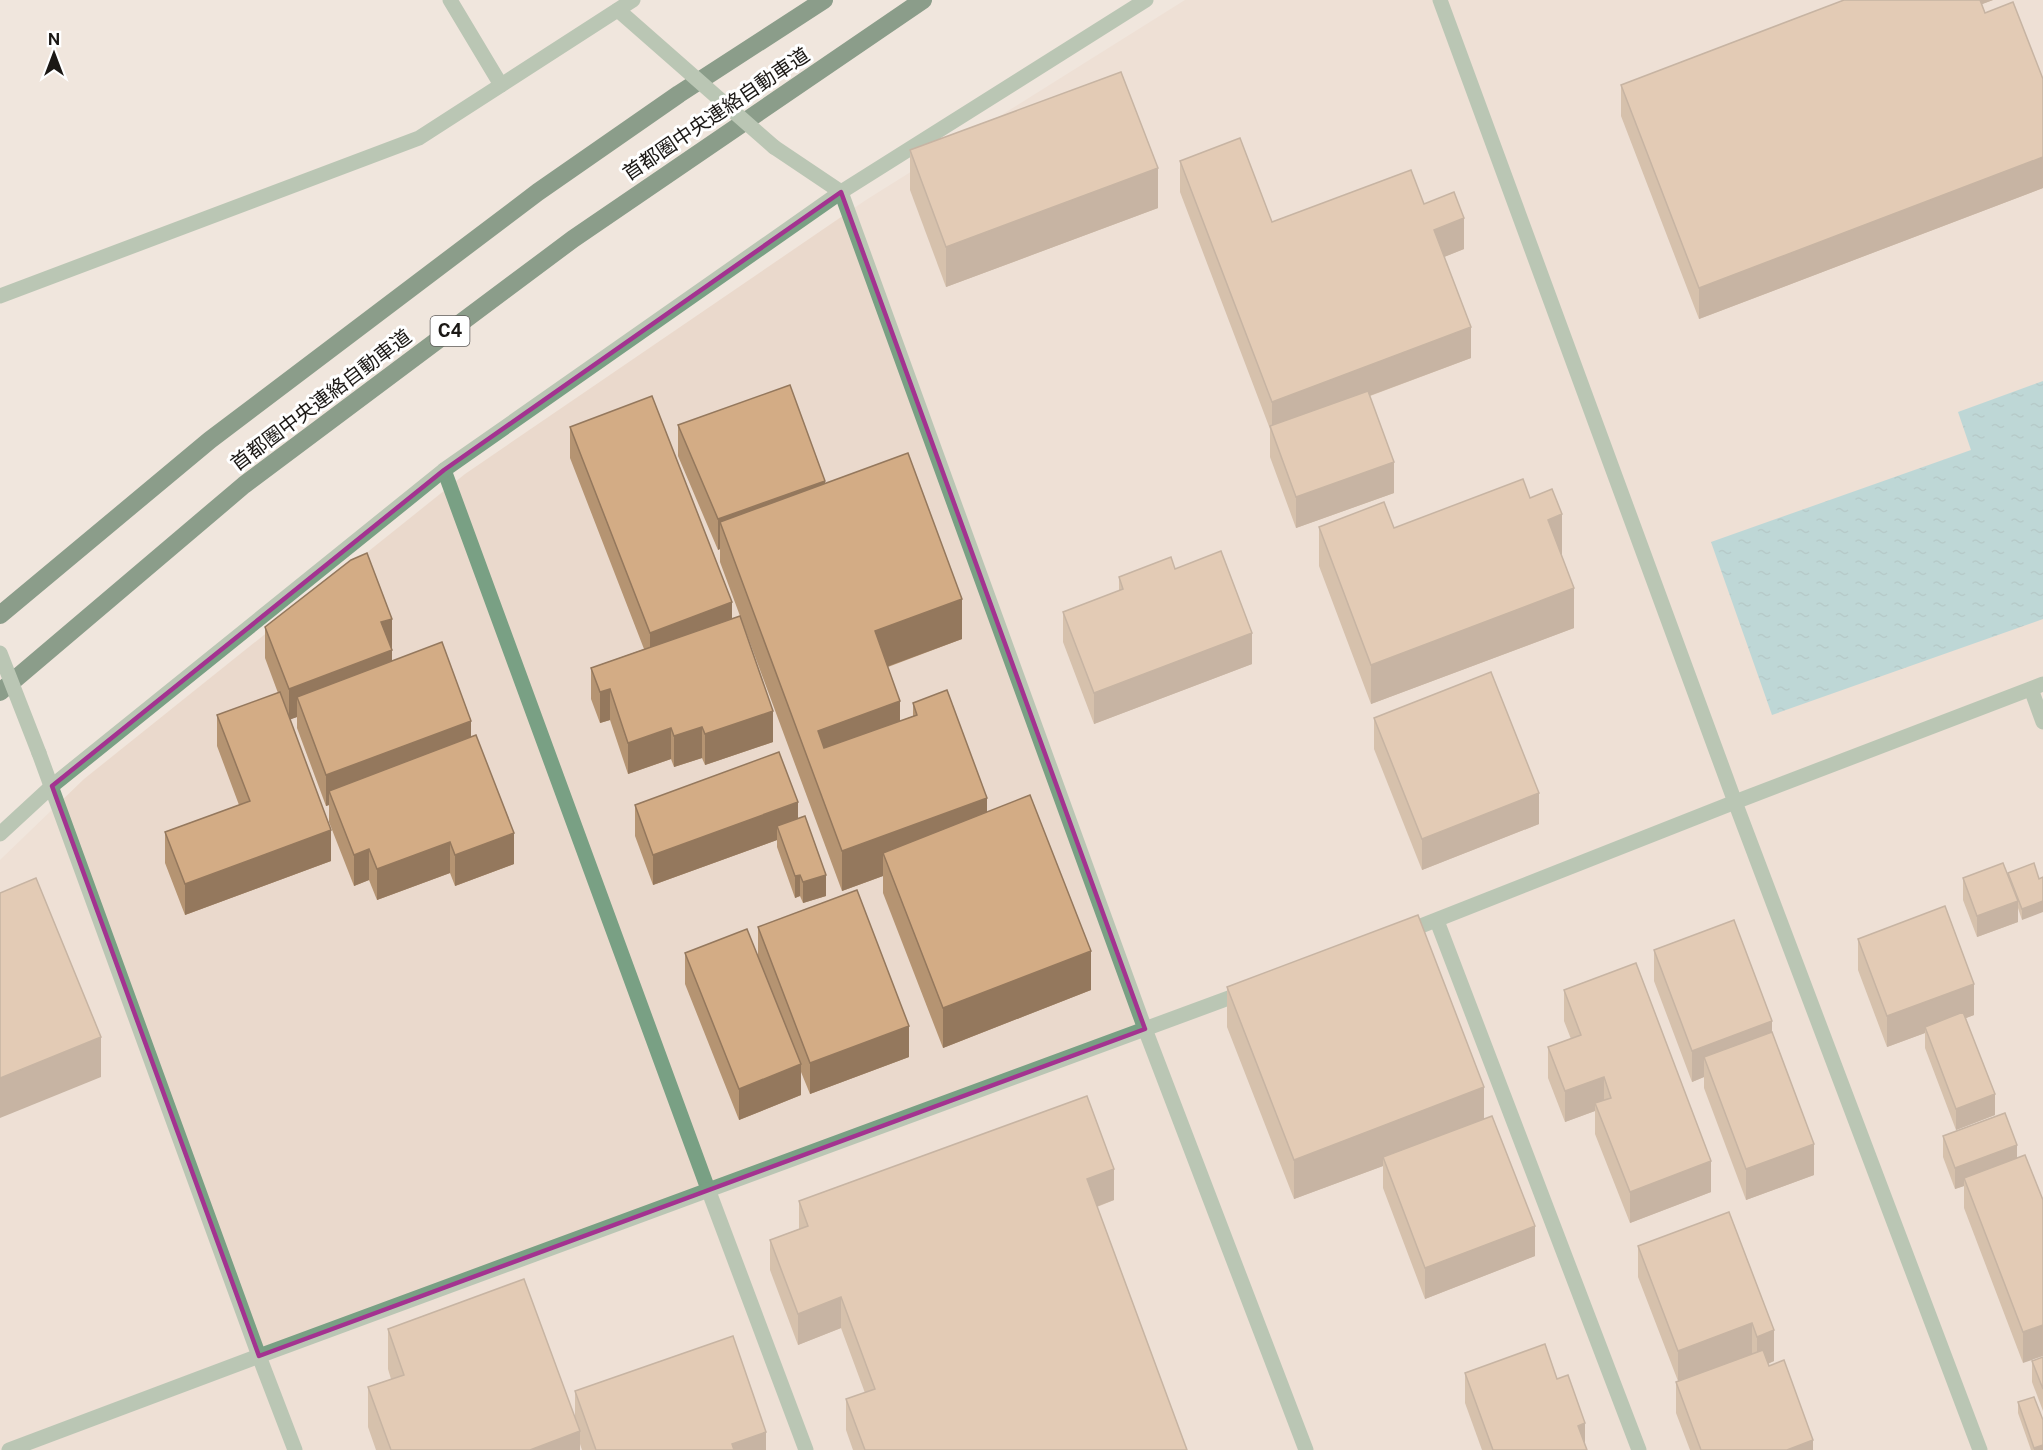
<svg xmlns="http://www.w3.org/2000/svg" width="2043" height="1450" font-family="'Public Sans','Noto Sans JP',sans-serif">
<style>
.built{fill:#ead9cc}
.water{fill:url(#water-ripples)}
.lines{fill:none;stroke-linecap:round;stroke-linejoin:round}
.minor{stroke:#79a084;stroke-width:15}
.highway{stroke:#104626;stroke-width:18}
.minor-bridge{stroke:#79a084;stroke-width:15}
.wall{fill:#b59472}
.shaded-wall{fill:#94785d}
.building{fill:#d3ac85;stroke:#94785d;stroke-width:1.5}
.marked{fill:none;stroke:#a33390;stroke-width:4.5;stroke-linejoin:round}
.labels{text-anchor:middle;stroke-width:6;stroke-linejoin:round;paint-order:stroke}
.shield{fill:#fff;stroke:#5f5d5b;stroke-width:1.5}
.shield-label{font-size:18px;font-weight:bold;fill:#1b1815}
.street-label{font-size:20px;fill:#1b1815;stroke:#fff}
</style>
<defs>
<pattern id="water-ripples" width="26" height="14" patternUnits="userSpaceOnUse" patternTransform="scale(1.5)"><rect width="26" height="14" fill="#81c6cf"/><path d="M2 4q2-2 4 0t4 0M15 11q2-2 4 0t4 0" fill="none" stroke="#6fa9b1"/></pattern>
</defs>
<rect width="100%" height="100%" fill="#f0e6dd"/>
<polygon class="built" points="1185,0 2043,0 2043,1450 0,1450 0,860 84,779 465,474 866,200"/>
<polygon class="water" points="2043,381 2043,619 1772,715 1711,542 1971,450 1958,412"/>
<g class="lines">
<g class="minor">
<polyline points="450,0 501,85"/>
<polyline points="1440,0 1735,802 1980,1450"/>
<polyline points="774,147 841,192 1145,1029 1306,1450"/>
<polyline points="0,296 419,138 633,0"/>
<polyline points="444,470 708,1189 806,1450"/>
<polyline points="2031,689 2043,722"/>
<polyline points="39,753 259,1356 295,1450"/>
<polyline points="0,834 52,786 444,470 841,192 1146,0"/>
<polyline points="1437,921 1639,1450"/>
<polyline points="1403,933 1735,802 2043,684"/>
<polyline points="9,1450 259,1356 1245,992"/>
</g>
<g class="highway">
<polyline points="0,615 210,440 538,192 679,94 824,0"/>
<polyline points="0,692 244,485 573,239 923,0"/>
</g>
<g class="minor-bridge">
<polyline points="618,10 774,147"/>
<polyline points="0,653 39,753"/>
</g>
</g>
<g class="wall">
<polygon points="1844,0 1993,0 1982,4 1985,13 2043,79 2043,188 1699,319 1621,116 1621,85"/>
<polygon points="910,150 1158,208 946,287 910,190"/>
<polygon points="1180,161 1272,222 1424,204 1464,249 1444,257 1471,358 1370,396 1394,493 1296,528 1270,457 1270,429 1180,192"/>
<polygon points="678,425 825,483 962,639 888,667 900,721 913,716 913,703 987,812 1091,990 943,1048 883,893 883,876 842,891 720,562 720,549 718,550 678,456"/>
<polygon points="570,427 732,619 773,742 705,765 702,758 674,767 671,759 628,774 610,720 600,723 591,699 591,668 644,649 570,458"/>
<polygon points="1530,498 1562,554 1561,554 1574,628 1371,704 1319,566 1319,527 1394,528"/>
<polygon points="1175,569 1252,664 1094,724 1063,642 1063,612 1119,591 1119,577"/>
<polygon points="265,627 392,649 392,661 471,737 514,864 455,886 450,873 377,900 369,880 354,886 329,822 329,805 326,806 297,728 297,717 290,719 331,861 185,915 165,863 165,832 239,805 217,746 217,715 278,693 265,658"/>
<polygon points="1374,718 1539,824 1422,870 1374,749"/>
<polygon points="635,805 798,819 826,896 803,903 800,896 795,898 777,847 777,840 653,885 635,836"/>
<polygon points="2034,863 2022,920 2018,908 2018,922 1977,937 1963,900 1963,878 2008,877 2008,873"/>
<polygon points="758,927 909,1057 810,1094 801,1072 801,1095 739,1120 685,984 685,953 758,956"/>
<polygon points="1858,939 1974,1015 1966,1018 1995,1115 1956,1130 1925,1048 1925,1033 1887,1047 1858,970"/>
<polygon points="1654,950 1772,1032 1814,1175 1746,1200 1704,1088 1704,1077 1692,1082 1654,981"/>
<polygon points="1227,987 1484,1119 1535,1256 1425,1299 1383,1188 1383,1166 1294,1199 1227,1027"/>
<polygon points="1564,990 1711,1192 1630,1223 1595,1134 1595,1111 1565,1122 1548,1078 1548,1047 1571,1039 1564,1021"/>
<polygon points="1943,1136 2017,1158 2025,1155 2023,1363 1964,1208 1964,1186 1955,1189 1943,1157"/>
<polygon points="1114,1200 1097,1207 1187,1450 853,1450 846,1430 846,1399 865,1393 841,1328 798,1345 770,1270 770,1240 799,1229 799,1201"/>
<polygon points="1729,1212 1774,1361 1768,1364 1813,1450 1690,1450 1676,1413 1676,1382 1678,1381 1638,1277 1638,1246"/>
<polygon points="388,1329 575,1419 575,1391 766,1450 582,1450 580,1444 580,1450 376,1450 368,1427 368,1387 391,1379 388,1369"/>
<polygon points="2043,1357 2043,1411 2032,1382 2032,1361"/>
<polygon points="1465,1373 1557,1379 1587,1450 1482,1450 1465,1403"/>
<polygon points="2018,1402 2043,1450 2031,1450 2018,1413"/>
</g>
<g class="shaded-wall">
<polygon points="1972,0 1993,0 1972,8"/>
<polygon points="2043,157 2043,188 1699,319 1699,288"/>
<polygon points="1158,168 1158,208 946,287 946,247"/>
<polygon points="1464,218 1464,249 1434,261 1434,230"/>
<polygon points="1471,327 1471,358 1272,432 1272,402"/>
<polygon points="1394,462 1394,493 1296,528 1296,497"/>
<polygon points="825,481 825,512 720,522 720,549 718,550 718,519"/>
<polygon points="1562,514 1562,554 1548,559 1548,520"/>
<polygon points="1574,588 1574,628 1371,704 1371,665"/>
<polygon points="962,599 962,639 875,671 875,631"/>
<polygon points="732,602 732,633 650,664 650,633"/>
<polygon points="392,619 392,649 381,653 381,622"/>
<polygon points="1252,633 1252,664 1094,724 1094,693"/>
<polygon points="392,650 392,681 297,697 297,717 289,720 289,689"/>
<polygon points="610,689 610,720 600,723 600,692"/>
<polygon points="900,701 900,741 818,771 818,731"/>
<polygon points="773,711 773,742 705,765 705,734"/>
<polygon points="471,721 471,752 329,791 329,805 326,806 326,775"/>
<polygon points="702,727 702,758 674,767 674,736"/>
<polygon points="671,728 671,759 628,774 628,743"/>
<polygon points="1539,793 1539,824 1422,870 1422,839"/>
<polygon points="987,798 987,838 883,853 883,876 842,891 842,851"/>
<polygon points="798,802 798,832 777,826 777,840 653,885 653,855"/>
<polygon points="331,830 331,861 185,915 185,884"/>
<polygon points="514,833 514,864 455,886 455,855"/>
<polygon points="450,842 450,873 377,900 377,869"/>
<polygon points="369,849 369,880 354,886 354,855"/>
<polygon points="800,875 800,896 795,898 795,876"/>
<polygon points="826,875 826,896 803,903 803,882"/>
<polygon points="2018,901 2018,922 1977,937 1977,916"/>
<polygon points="2043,901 2043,912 2022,920 2022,909"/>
<polygon points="1091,951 1091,990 943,1048 943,1008"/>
<polygon points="1974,984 1974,1015 1927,1033 1925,1027 1925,1033 1887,1047 1887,1016"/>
<polygon points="1772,1021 1772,1052 1704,1057 1704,1077 1692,1082 1692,1051"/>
<polygon points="909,1026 909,1057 810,1094 810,1063"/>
<polygon points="101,1037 101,1077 0,1118 0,1078"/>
<polygon points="801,1064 801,1095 739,1120 739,1089"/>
<polygon points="1604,1077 1604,1108 1595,1103 1595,1111 1565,1122 1565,1091"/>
<polygon points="1484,1087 1484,1127 1383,1157 1383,1166 1294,1199 1294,1160"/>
<polygon points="1995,1094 1995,1115 1956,1130 1956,1109"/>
<polygon points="1814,1144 1814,1175 1746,1200 1746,1169"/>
<polygon points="2017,1145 2017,1166 1964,1178 1964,1186 1955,1189 1955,1168"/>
<polygon points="1711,1161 1711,1192 1630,1223 1630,1192"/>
<polygon points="1114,1169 1114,1200 1087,1210 1087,1179"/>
<polygon points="1535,1226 1535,1256 1425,1299 1425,1268"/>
<polygon points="841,1297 841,1328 798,1345 798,1314"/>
<polygon points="1752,1323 1752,1354 1678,1382 1678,1351"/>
<polygon points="2043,1325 2043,1356 2023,1363 2023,1332"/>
<polygon points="1774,1330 1774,1361 1757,1368 1757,1337"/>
<polygon points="1585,1423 1585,1450 1578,1426"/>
<polygon points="580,1431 580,1450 530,1450"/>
<polygon points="766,1432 766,1450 732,1450 732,1444"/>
<polygon points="1813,1440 1813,1450 1787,1450"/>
<polygon points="2043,1445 2043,1450 2034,1450 2034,1448"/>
</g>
<g class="building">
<polygon points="1844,0 1980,0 1985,13 2013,2 2043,79 2043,157 1699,288 1621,85"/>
<polygon points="1121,72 1158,168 946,247 910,150"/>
<polygon points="1240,138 1272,222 1411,170 1424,204 1454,192 1464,218 1434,230 1471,327 1272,402 1180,161"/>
<polygon points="790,385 825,481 718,519 678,425"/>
<polygon points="1368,391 1394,462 1296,497 1270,426"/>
<polygon points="652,396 732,602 650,633 570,427"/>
<polygon points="908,453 962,599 875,631 900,701 818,731 824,748 917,715 913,703 947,690 987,798 842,851 720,522"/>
<polygon points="1523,479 1530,498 1552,489 1562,514 1548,520 1574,588 1371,665 1319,527 1384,502 1394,528"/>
<polygon points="1221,551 1252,633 1094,693 1063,612 1123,589 1119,577 1171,557 1175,569"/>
<polygon points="367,553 392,619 381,622 392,650 289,689 265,627 351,560"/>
<polygon points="740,616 773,711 705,734 702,727 674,736 671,728 628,743 610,689 600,692 591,668"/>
<polygon points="442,642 471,721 326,775 297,697"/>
<polygon points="1491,672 1539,793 1422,839 1374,718"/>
<polygon points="280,692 331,830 185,884 165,832 250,801 217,715"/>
<polygon points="476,735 514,833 455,855 450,842 377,869 369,849 354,855 329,791"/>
<polygon points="779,752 798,802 653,855 635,805"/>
<polygon points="1030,795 1091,951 943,1008 883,853"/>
<polygon points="805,816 826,875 803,882 800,875 795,876 777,826"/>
<polygon points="2003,863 2018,901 1977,916 1963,878"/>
<polygon points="2034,863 2039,879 2043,877 2043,901 2022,909 2008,873"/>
<polygon points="36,878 101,1037 0,1078 0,893"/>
<polygon points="857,890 909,1026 810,1063 758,927"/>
<polygon points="1945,906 1974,984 1887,1016 1858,939"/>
<polygon points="1418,915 1484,1087 1294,1160 1227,987"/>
<polygon points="1734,920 1772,1021 1692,1051 1654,950"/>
<polygon points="747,929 801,1064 739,1089 685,953"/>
<polygon points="1636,963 1711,1161 1630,1192 1595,1103 1611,1098 1604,1077 1565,1091 1548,1047 1581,1035 1564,990"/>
<polygon points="1963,1012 1995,1094 1956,1109 1925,1027"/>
<polygon points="1772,1032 1814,1144 1746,1169 1704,1057"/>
<polygon points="1087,1096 1114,1169 1087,1179 1187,1450 865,1450 846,1399 875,1389 841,1297 798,1314 770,1240 808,1226 799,1201"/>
<polygon points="2005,1113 2017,1145 1955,1168 1943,1136"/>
<polygon points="1492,1116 1535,1226 1425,1268 1383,1157"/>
<polygon points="2025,1155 2043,1200 2043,1325 2023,1332 1964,1178"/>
<polygon points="1729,1212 1774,1330 1757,1337 1752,1323 1678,1351 1638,1246"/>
<polygon points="524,1279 580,1431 530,1450 391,1450 368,1387 404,1375 388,1329"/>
<polygon points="733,1336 766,1432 732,1444 734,1450 596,1450 575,1391"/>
<polygon points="1545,1344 1557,1379 1568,1375 1585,1423 1578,1426 1587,1450 1493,1450 1465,1373"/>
<polygon points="1763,1350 1769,1366 1784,1360 1813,1440 1787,1450 1701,1450 1676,1382"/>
<polygon points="2043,1357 2043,1389 2032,1361"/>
<polygon points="2034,1397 2043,1420 2043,1445 2034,1448 2018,1402"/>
</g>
<path d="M0 0H2043V1450H0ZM841,192L1145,1029L259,1356L52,786L444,470Z" fill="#f0e6dd" fill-opacity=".55" fill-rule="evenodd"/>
<path class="marked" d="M841,192L1145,1029L259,1356L52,786L444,470Z"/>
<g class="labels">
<rect class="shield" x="430.5" y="316" width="39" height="30" rx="4.5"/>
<g class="shield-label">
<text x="450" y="337">C4</text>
</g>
<g class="street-label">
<text transform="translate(716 114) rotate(-34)" y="7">首都圏中央連絡自動車道</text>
<text transform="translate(321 400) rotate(-37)" y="7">首都圏中央連絡自動車道</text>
</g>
</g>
<g transform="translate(54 54)" stroke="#ffffff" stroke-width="4.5" paint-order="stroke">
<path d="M0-4.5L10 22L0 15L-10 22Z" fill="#1b1815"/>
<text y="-9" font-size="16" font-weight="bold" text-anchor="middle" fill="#1b1815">N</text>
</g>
</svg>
